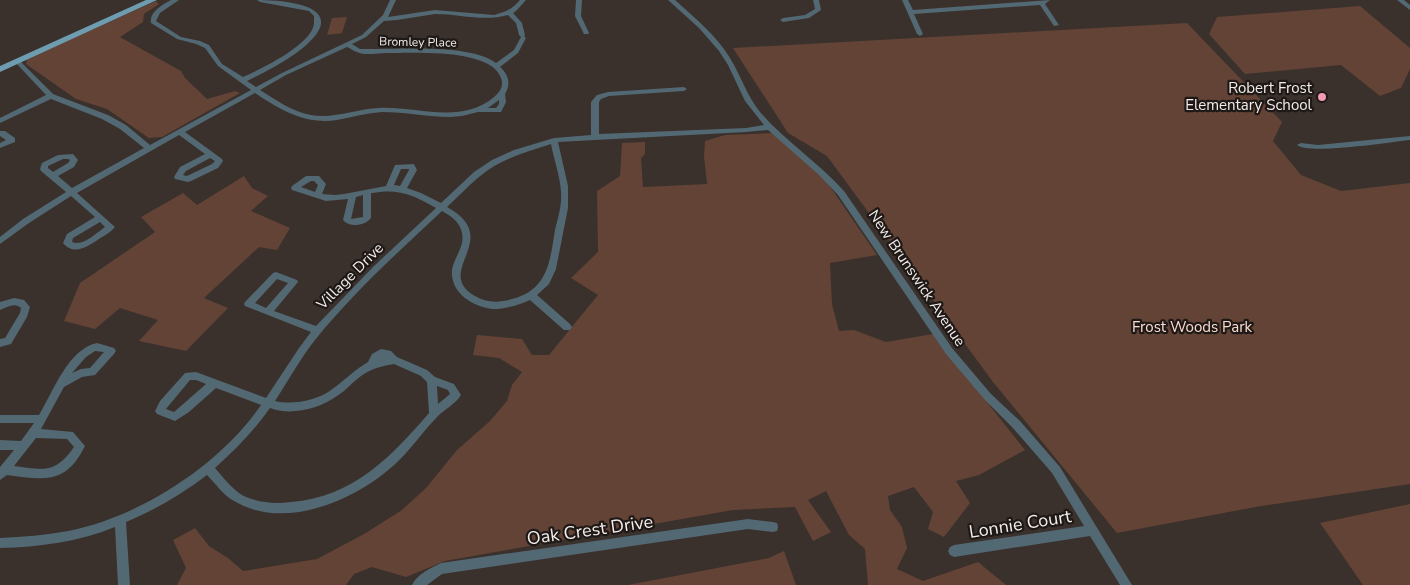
<svg xmlns="http://www.w3.org/2000/svg" width="1410" height="585" font-family="'Nunito Sans',sans-serif">
<style>
.green{fill:#634336}
.lines{fill:none;stroke-linecap:round;stroke-linejoin:round}
.minor{fill:#526872;fill-rule:evenodd}
.major{fill:#6e9cb0;fill-rule:evenodd}
.poi-dot{fill:#f19ab3;stroke:#1e1917;stroke-width:2}
.labels{text-anchor:middle;stroke-width:4.5;stroke-linejoin:round;paint-order:stroke}
.far-street-label{font-size:12px;fill:#f3ece9;stroke:#1e1917}
.poi-label{font-size:15px;fill:#f3ece9;stroke:#1e1917;text-anchor:end}
.street-label{font-size:15px;fill:#f3ece9;stroke:#1e1917}
.park-label{font-size:15px;fill:#fbdccf;stroke:#1e1917}
.near-street-label{font-size:18px;fill:#f3ece9;stroke:#1e1917}
</style>
<rect width="100%" height="100%" fill="#3a302c"/>
<g class="green">
<polygon points="156,1 159,4 144,14 143,22 120,37 181,71 185,78 207,99 235,91 240,93 162,137 149,138 107,109 76,99 26,64 27,60 33,56"/>
<polygon points="1360,6 1410,48 1410,69 1401,88 1380,96 1341,65 1245,74 1209,34 1217,17"/>
<polygon points="347,17 342,33 327,35 332,18"/>
<polygon points="1187,23 1282,122 1273,141 1301,175 1341,191 1410,183 1410,484 1261,506 1117,533 993,382 827,156 788,133 733,48"/>
<polygon points="773,133 827,182 877,255 830,263 832,304 839,331 854,330 886,342 933,334 1025,450 979,475 956,481 970,503 944,537 928,529 933,512 914,487 888,496 890,510 902,527 907,548 897,569 923,581 978,562 1006,585 868,585 865,549 849,535 826,491 808,500 831,532 813,541 795,507 733,510 445,561 406,577 372,567 354,574 346,585 177,585 186,568 173,540 195,528 209,546 228,558 243,571 317,559 364,534 402,510 426,488 457,450 490,421 507,401 512,385 522,372 499,358 473,355 477,335 522,339 532,355 549,355 598,295 571,278 598,252 597,191 620,176 622,143 645,142 645,154 641,158 643,187 707,184 704,156 705,141 725,135"/>
<polygon points="244,176 252,188 268,196 251,211 290,228 277,250 259,247 204,298 228,308 186,351 139,341 158,320 120,308 95,329 64,321 80,283 155,232 141,217 183,193 197,205"/>
<polygon points="1410,504 1410,585 1363,585 1320,523"/>
<polygon points="784,551 796,585 628,585 769,558"/>
</g>
<g class="lines">
<g class="minor">
<path d="M171,0H179L160,13L156,21L181,37L200,41L209,45L222,64L243,77C261,69 311,45 314,24C314,22 314,19 314,16L309,11L260,2L257,0C287,0 352,6 304,47C287,61 267,71 247,81L256,87L282,73L362,35L383,15L390,0H396L388,17L435,10L494,15C506,12 512,9 520,0H526L517,10L513,13L522,23L525,35L524,36L526,38L518,53L500,67C509,75 511,84 505,94L506,102L501,112H478L462,116L451,117C428,117 405,112 382,112C367,113 352,117 337,120C306,125 280,110 255,93L185,132L222,159L223,161L218,168L191,181L188,182L175,179L174,177L180,167L205,154L179,135L77,193L115,227C111,232 104,236 99,239C87,247 74,256 63,243L67,234L95,217L71,196L29,223L0,244V237L23,219L66,192L41,171L40,169L42,163L58,155L73,154L78,160L74,167L58,176L72,188L144,148L120,129L102,119L51,99L0,123V118L46,95L15,62V60H19L53,94L108,115L126,125L150,145L251,90L218,66L205,48L196,44L177,39L151,23C149,12 162,5 171,0ZM435,14C460,14 484,22 508,15L516,23L519,35L521,37L514,50L496,63C469,43 395,50 360,49L352,44L366,37L384,21L397,20ZM347,47C350,48 353,51 357,52C365,56 378,53 387,53C413,53 491,48 501,78C504,86 500,92 494,97C461,125 417,106 379,108C356,109 334,119 311,115C293,112 276,100 260,90L286,75ZM499,100V104L496,108H488ZM210,158L215,161L212,164L187,176L183,175L186,171ZM63,159H68L70,160L68,163L53,172L48,168V166ZM100,222L105,227C96,233 83,247 72,242L73,238Z"/>
<polygon points="576,0 582,0 581,16 589,33 588,34 584,34 575,16"/>
<path d="M668,0H675C695,18 716,35 730,58C741,76 747,96 760,112C785,141 818,162 844,191L952,348L991,394L1020,421L1060,467L1132,585H1120L1090,536L954,557L950,555L948,551L950,547L954,545L1084,526L1052,473L1012,427L985,400L946,354L838,195L819,175L768,130L746,132L558,142L568,186V208L556,269L549,284L537,295L570,324L572,327L570,330H564L530,300C519,305 506,309 493,309C473,307 450,293 452,270C454,257 465,247 462,233C460,222 451,216 442,211C398,252 353,293 315,340C300,359 288,381 275,401C292,405 316,401 331,390C344,381 354,370 368,362L372,354L381,349L391,351L397,357L427,370L435,377L454,384L461,395L459,398C453,405 446,409 439,415C423,431 410,451 393,466C354,501 284,531 234,501C223,495 216,484 207,475C182,494 155,510 126,522L130,585H118L115,527C78,542 40,547 0,548V538C23,537 45,535 68,531C140,517 220,465 261,405L216,388L189,412L175,421L157,414L155,411L160,401L185,373L196,372L266,398L299,348L311,332L245,306L244,304L245,302L273,273L276,272L297,280L298,282L274,311L316,326L374,266L436,208C414,195 398,188 372,193H371V218C365,226 349,228 343,220L348,199L326,201L292,190L291,188L292,186L306,176H319L326,184L322,194L335,195L344,194L386,186L395,165L414,164L417,170L407,188L421,193L441,203L474,172L492,160L514,150L554,138L591,135V102L597,95L608,92L684,87L687,89L684,91L609,96L601,99L599,102V134L746,128L764,125L745,101L728,65L719,51L699,28ZM551,144C554,160 560,176 561,192C562,205 558,218 555,230C550,261 548,290 512,299C500,303 486,303 475,296C432,271 505,239 447,207C458,197 468,186 479,177C500,159 526,152 551,144ZM401,169H409V170L400,186L394,185ZM311,181H314L318,185L315,192L301,187ZM363,195V217L351,219L356,197ZM277,279L288,283L266,308L255,303ZM394,364L421,376L427,382L429,413C391,457 353,497 291,502C275,504 257,503 242,495C231,488 223,477 215,468C235,450 254,431 270,408C290,416 319,409 337,396C347,390 354,380 364,374C373,368 383,366 394,364ZM190,380H196L206,384L174,412L166,409ZM437,386L448,390L450,394L438,404Z"/>
<polygon points="813,0 819,0 821,10 809,18 783,22 780,20 783,18 805,15 815,9"/>
<polygon points="902,0 908,0 913,10 1050,0 1045,4 1059,25 1054,26 1040,5 914,14 923,34 920,36 917,34"/>
<polygon points="1397,0 1404,0 1410,5 1410,10"/>
<polygon points="0,131 5,131 15,138 15,142 0,148 0,143 6,140 0,136"/>
<path d="M1410,136V140C1390,142 1310,155 1297,145L1301,143L1318,145Z"/>
<path d="M14,298L24,300L30,307L27,317L11,344L0,347V339L5,338L20,313L21,308C15,302 7,307 0,310V302Z"/>
<path d="M97,343L114,348L116,351L114,354L95,375L82,377L64,387L41,429L73,432L85,446C66,485 43,480 7,475L0,480V467L14,450H0V440L21,441L34,423H0V415H39C53,392 68,349 97,343ZM95,351L104,352L90,368L81,369L72,373L86,357ZM36,438L67,439L74,447C55,474 44,470 14,466Z"/>
<path d="M748,519L773,522L777,523L778,527L777,531L773,532L748,529L442,574L427,585H412C417,574 431,568 441,563Z"/>
</g>
<polygon class="major" points="146,0 157,0 0,72 0,66"/>
</g>
<circle class="poi-dot" cx="1322" cy="97" r="5"/>
<g class="labels">
<g class="far-street-label">
<text transform="translate(418 42) rotate(1)" y="4">Bromley Place</text>
</g>
<g class="poi-label">
<text x="1312" y="93">Robert Frost<tspan x="1312" dy="17">Elementary School</tspan></text>
</g>
<g class="street-label">
<text transform="translate(350 276) rotate(-45)" y="5">Village Drive</text>
<text transform="translate(917 278) rotate(56)" y="5">New Brunswick Avenue</text>
</g>
<g class="park-label">
<text x="1192" y="332">Frost Woods Park</text>
</g>
<g class="near-street-label">
<text transform="translate(1020 524) rotate(-9)" y="6">Lonnie Court</text>
<text transform="translate(590 530) rotate(-8)" y="6">Oak Crest Drive</text>
</g>
</g>
</svg>
